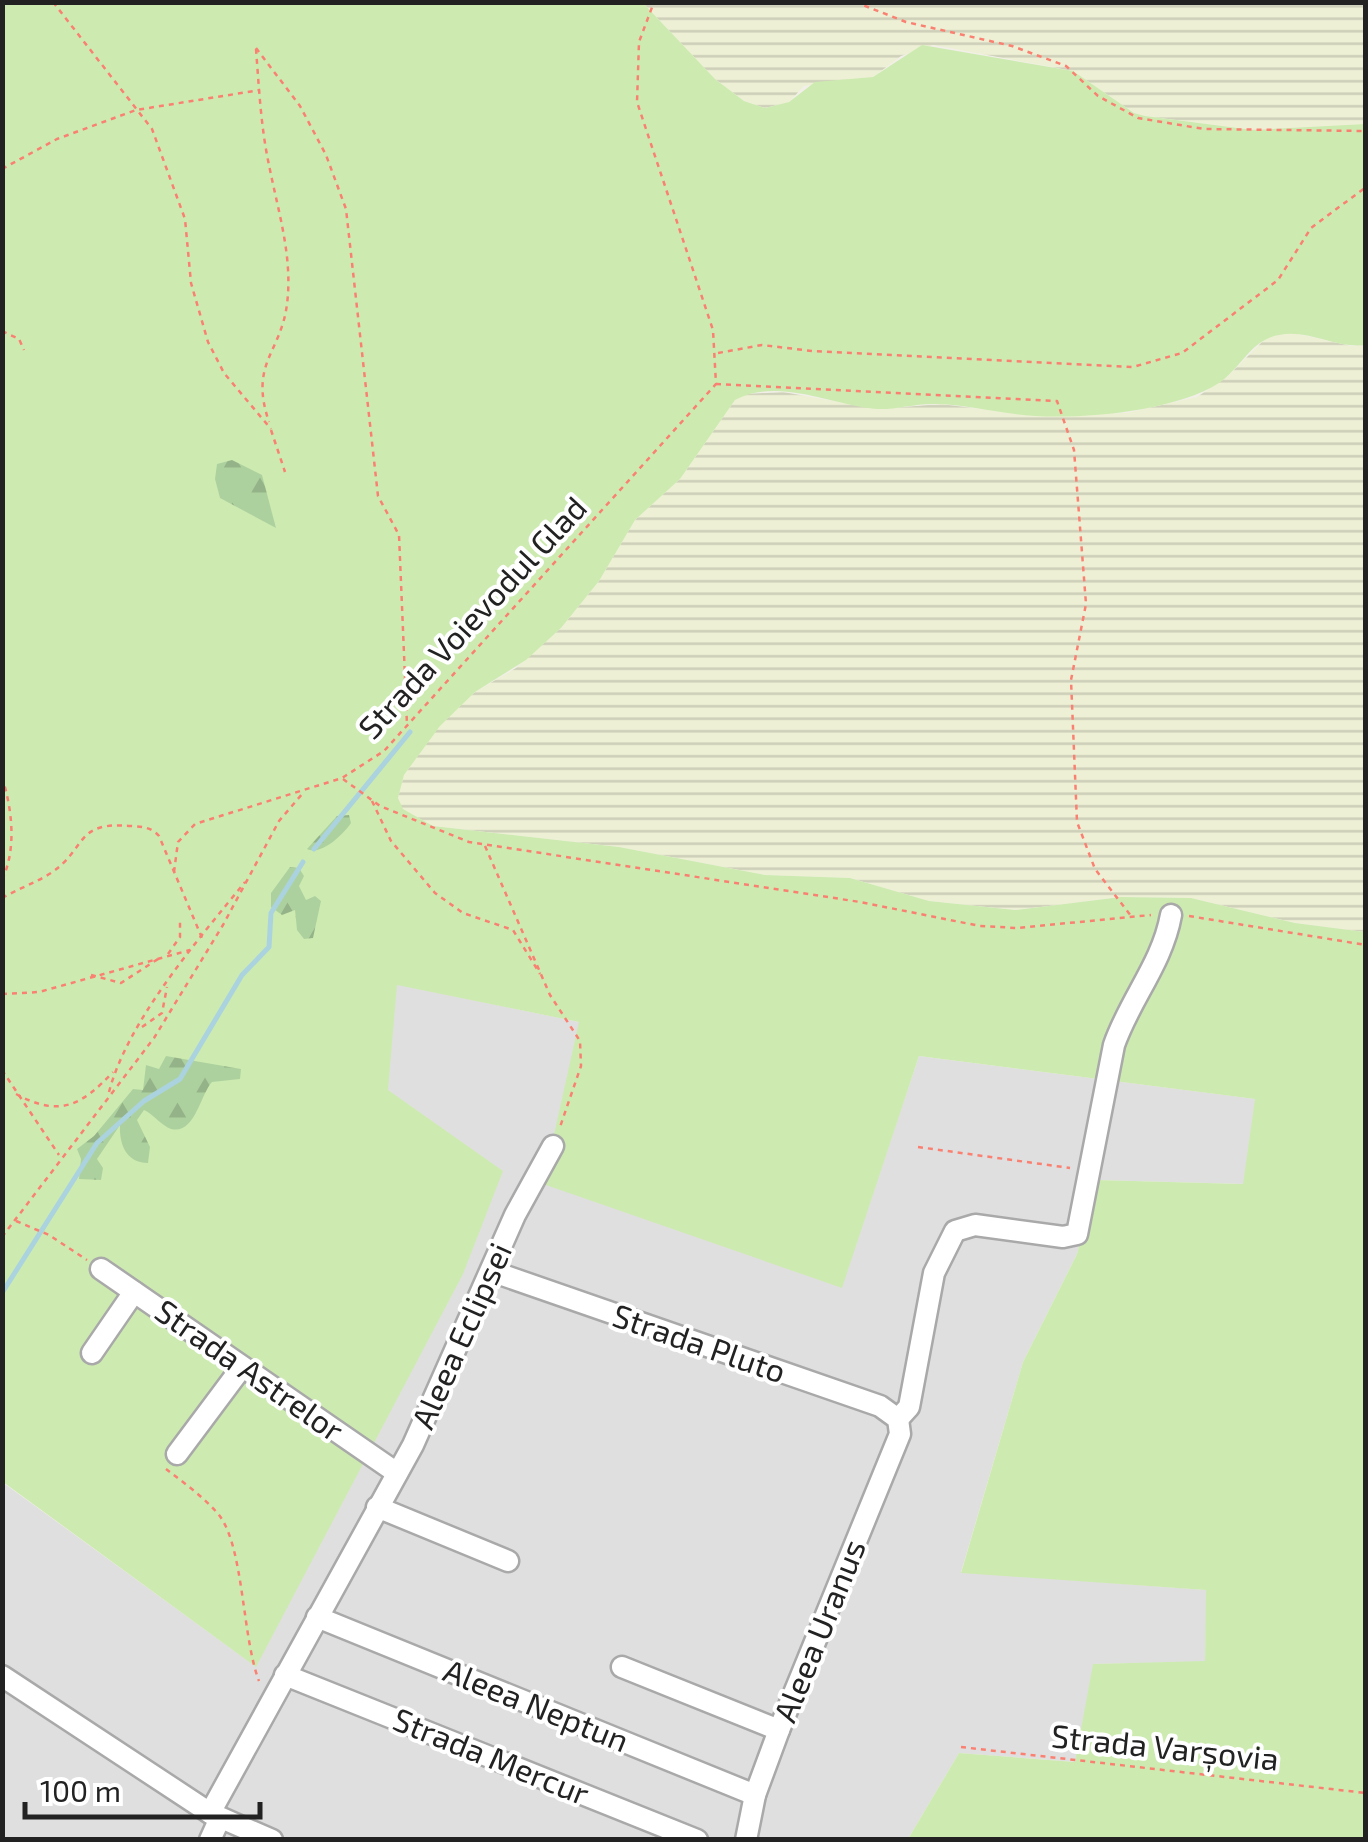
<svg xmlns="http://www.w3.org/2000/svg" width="1368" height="1842" font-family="'Exo 2',sans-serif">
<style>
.residential{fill:#e0dfdf}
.farmland{fill:url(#farmland-rules)}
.grass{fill:#cdebb0}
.forest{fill:url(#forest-firs)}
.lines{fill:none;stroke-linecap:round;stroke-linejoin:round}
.stream{stroke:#aad3df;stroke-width:5}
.minor-casing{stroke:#a9a9a9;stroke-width:25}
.path{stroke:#fa8072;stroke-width:2.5;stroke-dasharray:5 5;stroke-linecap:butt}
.minor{stroke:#fff;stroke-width:20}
.labels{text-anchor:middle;stroke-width:8;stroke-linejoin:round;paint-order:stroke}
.street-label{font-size:32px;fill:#222;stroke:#fff}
</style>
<defs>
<pattern id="farmland-rules" width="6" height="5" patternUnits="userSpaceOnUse" patternTransform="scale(2.5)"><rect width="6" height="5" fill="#eef0d5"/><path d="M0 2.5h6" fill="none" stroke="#ccceb7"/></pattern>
<pattern id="forest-firs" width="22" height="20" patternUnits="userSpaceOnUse" patternTransform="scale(2.5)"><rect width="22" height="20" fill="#add19e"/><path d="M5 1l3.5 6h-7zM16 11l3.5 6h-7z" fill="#95b388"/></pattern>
</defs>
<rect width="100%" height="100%" fill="#f2efe9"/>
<polygon class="residential" points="396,984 579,1022 841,1287 919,1056 1256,1099 1244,1184 1096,1180 1077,1254 1023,1362 961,1572 1207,1590 1205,1662 1094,1664 1076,1762 959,1753 908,1839 3,1839 2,1482 255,1666 387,1090"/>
<g class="farmland">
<polygon points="643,3 1365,3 1365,124 1253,130 1145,116 1134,113 1073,71 933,45 901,56 873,77 804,86 789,102 765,108 744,101 715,79"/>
<polygon points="1290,332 1351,346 1365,345 1365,932 1295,923 1191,898 1121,897 1015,910 929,901 850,878 765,875 619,847 433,826 402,809 398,798 404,775 439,726 475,692 516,668 561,628 599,581 635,520 680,479 735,400 746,394 783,392 879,409 941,404 1027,415 1126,413 1197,397 1227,377 1266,338"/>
</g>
<path class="grass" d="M3,3H643L715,79L744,101L765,108L789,102L815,82L873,77L922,45L1073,71L1134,113L1145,116L1253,130L1365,124V345C1332,349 1302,324 1269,338C1249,346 1238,370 1219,383C1175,411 1087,419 1035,416C1002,414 969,405 937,404C916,403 896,410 876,409C832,405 778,377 735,400L680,479L635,520L599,581L561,628L526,660L475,692L440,726L404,775L398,798L403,809L433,826L619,847L765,875L850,878L929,901L1015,910L1121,897L1191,898L1295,923L1365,932V1839H908L959,1753L1075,1762L1093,1664L1205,1661L1206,1590L961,1573L1023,1362L1077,1254L1096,1180L1243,1184L1255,1099L919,1056L842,1288L543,1184L579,1022L397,985L388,1090L503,1171L463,1274L256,1667L3,1482Z"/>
<g class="forest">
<polygon points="232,460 262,475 276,528 220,498 215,479 217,464"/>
<path d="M349,815L351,823C342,836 320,856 307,849L337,816Z"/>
<polygon points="290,867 299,868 304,876 299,886 306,900 315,896 321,901 313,938 304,939 297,930 295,910 282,915 271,907 271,893"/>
<path d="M166,1056L241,1069L240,1079L212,1082C200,1095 195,1135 171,1129C162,1126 153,1114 144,1110L137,1120L150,1147L148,1163C125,1163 119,1142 120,1125L97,1159L103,1168L101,1180L79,1179L81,1159L77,1149L94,1136L133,1089L143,1090L146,1065L159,1069Z"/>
</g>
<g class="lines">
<g class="stream">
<polyline points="314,849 410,732"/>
<polyline points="2,1293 97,1143 144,1101 180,1079 242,975 269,947 271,913 303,862"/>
</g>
<g class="minor-casing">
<g id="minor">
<polyline points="101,1269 397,1473"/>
<polyline points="491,1271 880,1406 898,1419 900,1434 779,1730 755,1795 746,1840"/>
<polyline points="92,1353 134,1292"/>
<path d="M898,1419L909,1407L934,1273L955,1231L975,1225L1063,1237L1077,1234L1114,1045C1130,999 1162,964 1171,915"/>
<polyline points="177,1454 242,1367"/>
<polyline points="377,1507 508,1561"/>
<polyline points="317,1617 755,1795"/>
<polyline points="622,1667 779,1730"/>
<polyline points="285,1675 697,1840"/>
<polyline points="2,1676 210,1813 272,1840"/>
<polyline points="210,1813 413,1445 515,1215 553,1146"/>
<polyline points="210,1840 220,1818"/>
</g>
</g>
<g class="path">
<polyline points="53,2 152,129 185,219 191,283 208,342 224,373 271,429"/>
<polyline points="855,2 906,22 1012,46 1066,66 1098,96 1138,118 1204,129 1366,131"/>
<polyline points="256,48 300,106 326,155 346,209 378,496 399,535 407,725"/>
<path d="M256,49C259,88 261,128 269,165C278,211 293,257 287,304C281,353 249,363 269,422"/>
<polyline points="2,169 57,139 136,110 260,90"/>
<polyline points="2,331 19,339 24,350"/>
<polyline points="718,353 762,345 812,351 1133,367 1182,353 1278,280 1311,228 1366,187"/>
<polyline points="716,384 1057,401 1074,450 1086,604 1071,680 1077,822 1095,869 1131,916"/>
<polyline points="271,430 285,472"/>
<path d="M2,777C12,808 17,849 2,880"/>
<polyline points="343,779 380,806 469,842 860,902 980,926 1017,928 1151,915"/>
<polyline points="372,801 391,841 435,893 463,913 513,930 540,974"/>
<polyline points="485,846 550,995 580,1041 581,1066 560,1127"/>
<polyline points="174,872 178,842 195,824 342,778 384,751 716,384 713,330 637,102 639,42 654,2"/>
<path d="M2,898C18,889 35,883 51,873C88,848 74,821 131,826C143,827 151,827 159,836L202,938"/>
<polyline points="1189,916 1366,945"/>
<polyline points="168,954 180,937 180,920"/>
<polyline points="91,975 121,983 158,959"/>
<polyline points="2,994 39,992 190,950"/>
<polyline points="142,1027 162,1013 167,987"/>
<polyline points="2,1070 59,1155"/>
<path d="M109,1092C128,1020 198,940 245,882"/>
<path d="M16,1094C60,1118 82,1105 113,1072"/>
<polyline points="918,1147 1070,1168"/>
<polyline points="16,1221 49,1235 87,1260"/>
<polyline points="2,1237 154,1038 223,925 279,821 303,793"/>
<path d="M166,1469C184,1483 204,1497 219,1515C244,1547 242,1637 259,1681"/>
<polyline points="961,1747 1366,1793"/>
</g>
<use href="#minor" class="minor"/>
</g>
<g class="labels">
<g class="street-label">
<text transform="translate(473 618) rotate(-47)" y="11">Strada Voievodul Glad</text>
<text transform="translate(462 1336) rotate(-66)" y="11">Aleea Eclipsei</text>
<text transform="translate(699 1344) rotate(19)" y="11">Strada Pluto</text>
<text transform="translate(249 1371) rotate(35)" y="11">Strada Astrelor</text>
<text transform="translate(820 1631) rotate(-68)" y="11">Aleea Uranus</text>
<text transform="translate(536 1706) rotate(22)" y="11">Aleea Neptun</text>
<text transform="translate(1165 1748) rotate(6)" y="11">Strada Varșovia</text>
<text transform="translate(491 1757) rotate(22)" y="11">Strada Mercur</text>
</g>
</g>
<rect width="1368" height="1842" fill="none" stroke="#222222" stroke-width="10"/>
<path d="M25 1802v15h235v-15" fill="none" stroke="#222222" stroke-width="5"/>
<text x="40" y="1802" font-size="30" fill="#222222" stroke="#ffffff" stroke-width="8" paint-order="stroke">100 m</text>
</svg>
